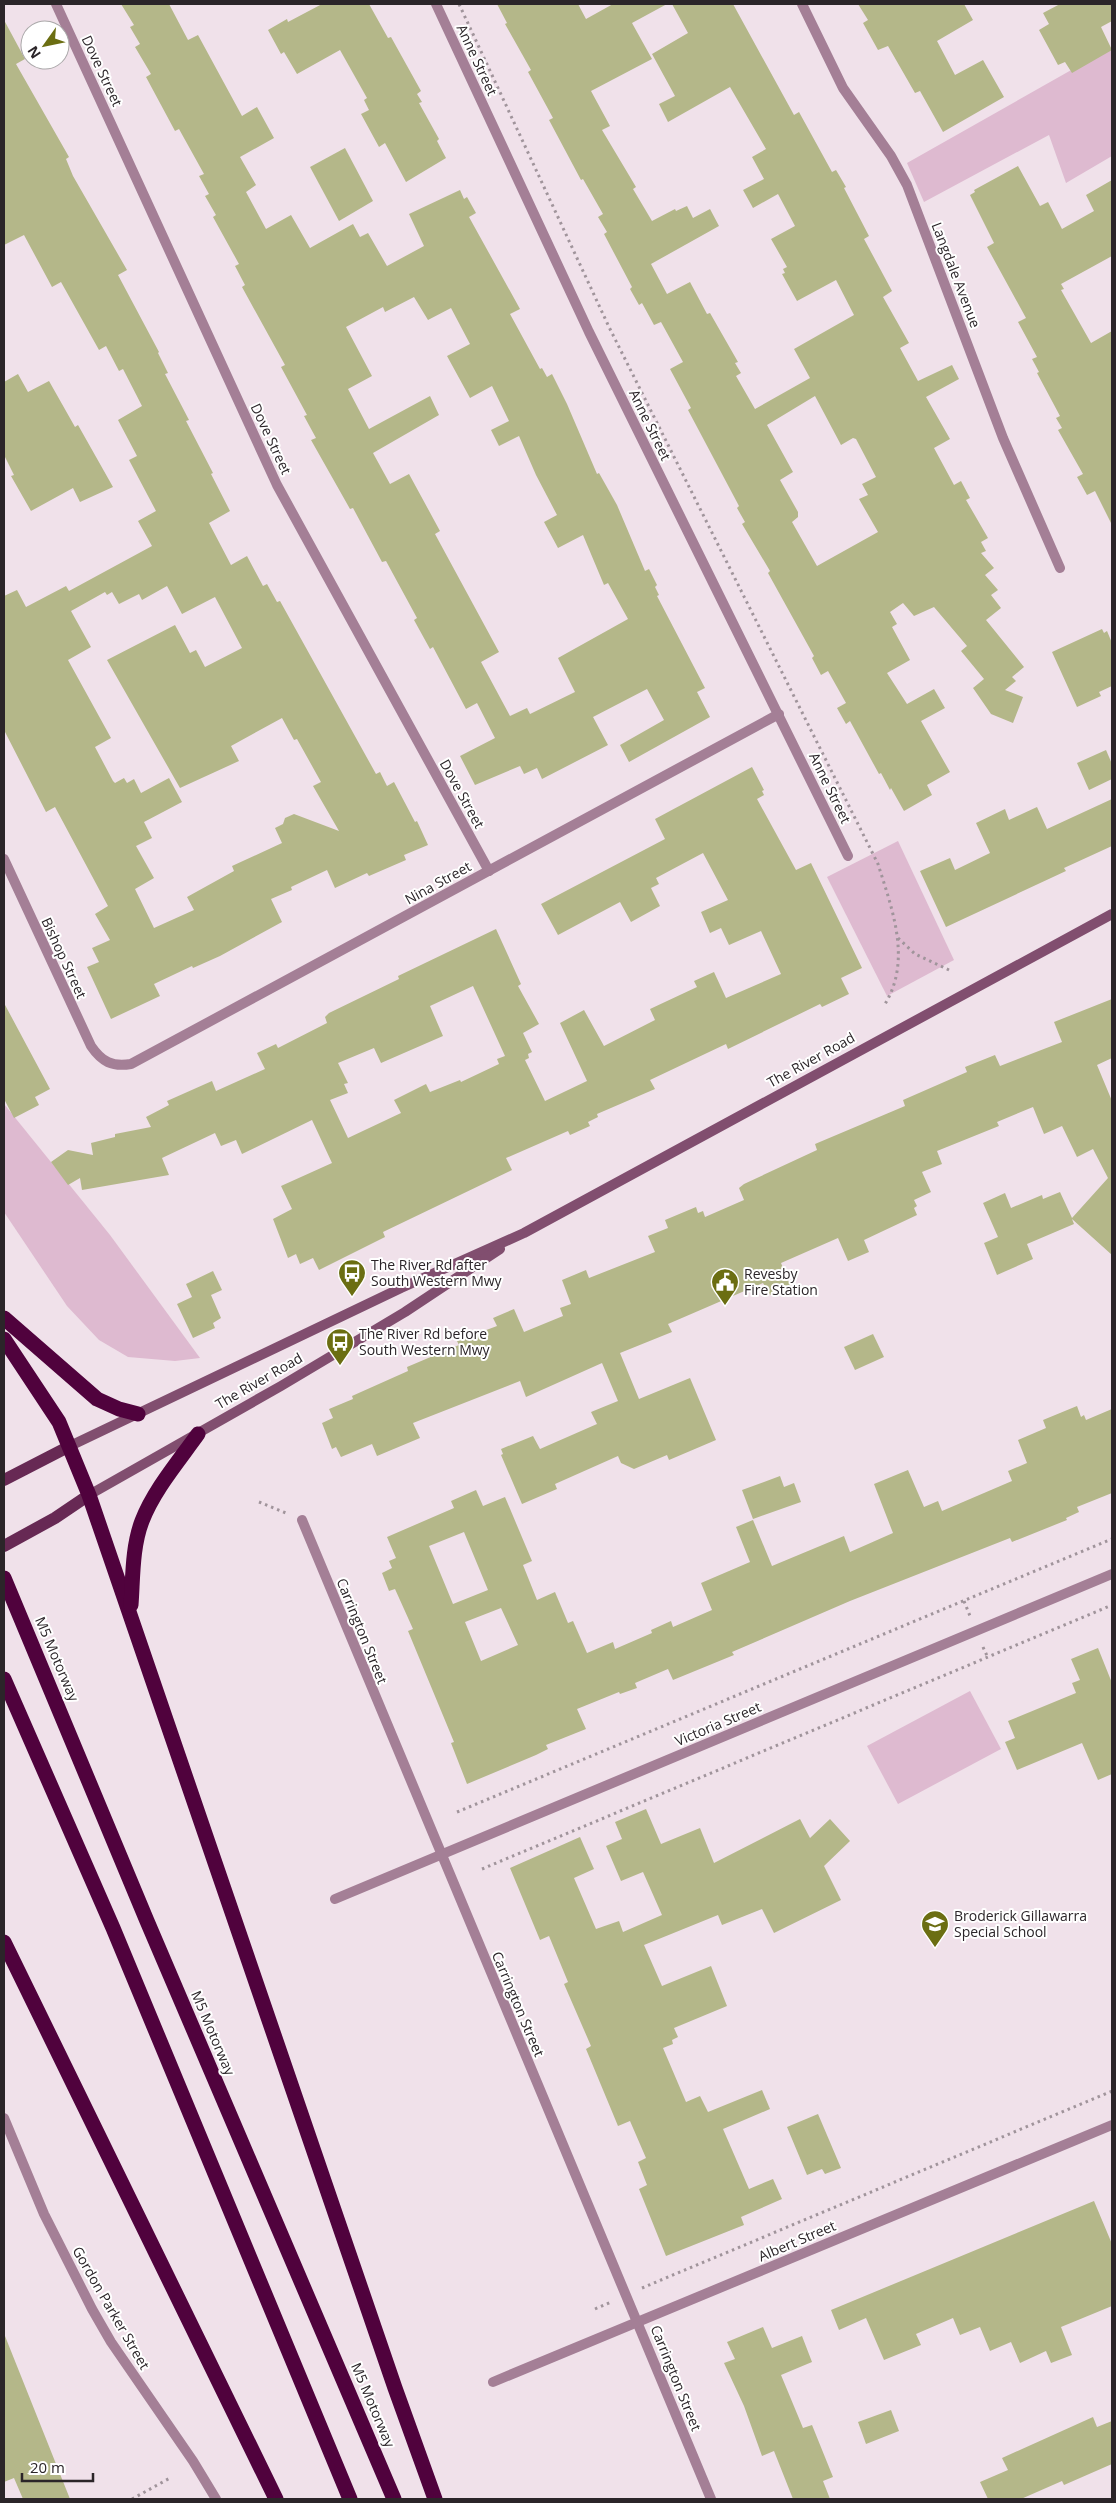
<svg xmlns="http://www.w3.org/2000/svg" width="1116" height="2503" font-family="'Open Sans',sans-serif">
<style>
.green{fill:#debad0}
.building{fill:#b4b789;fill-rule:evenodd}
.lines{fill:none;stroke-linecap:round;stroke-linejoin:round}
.path{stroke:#a0949b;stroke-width:3;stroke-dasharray:2.5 4;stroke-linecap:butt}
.minor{stroke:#a47f96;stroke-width:10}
.secondary{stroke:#814e6f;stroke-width:10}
.primary{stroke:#672954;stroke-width:12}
.motorway{stroke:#50023d;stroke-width:15}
.labels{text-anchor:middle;stroke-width:4;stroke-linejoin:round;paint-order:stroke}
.street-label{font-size:14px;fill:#2b2529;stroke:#fff}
.poi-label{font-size:14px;fill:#2b2529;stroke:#fff;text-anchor:start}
</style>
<rect width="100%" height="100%" fill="#f0e1ea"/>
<g class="green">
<polygon points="1112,47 1112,156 1066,183 1049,135 924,202 907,163"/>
<polygon points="898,841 954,960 887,996 827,877"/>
<polygon points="4,1104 110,1235 200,1358 175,1361 128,1357 99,1340 67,1306 4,1212"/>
<polygon points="970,1691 1001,1749 898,1804 867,1746"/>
</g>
<g class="building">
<path d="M121,4H169L188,40L198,35L242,116L257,107L274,138L240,157L256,185L246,192L266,229L291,215L310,248L353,224L360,237L368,233L387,266L424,246L409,214L460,190L464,199L467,197L476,213L469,217L520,309L510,314L540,369L542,368L547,377L552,374L567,404L597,474L599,473L617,505L645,571L649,569L657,585L655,587L659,595L657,596L705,688L697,692L710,717L629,762L620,745L664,720L647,689L593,717L608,745L542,779L537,768L524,774L520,766L475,785L460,756L495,738L477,703L466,709L433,647L430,649L414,620L417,618L386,561L382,562L353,508L350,509L311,440L316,438L304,416L307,415L281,367L285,365L242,287L245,285L235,266L239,264L213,217L216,215L205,196L209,194L199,176L204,174L179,129L175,131L146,77L151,74L135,47L140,44L130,27L134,25ZM414,297L428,320L451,308L470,344L447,356L470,398L492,386L509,421L491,430L499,446L519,436L536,475L557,515L544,522L558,548L583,535L604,585L608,583L628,619L558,658L575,692L530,714L527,708L510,716L481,662L499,652L435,534L440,531L409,474L390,484L373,453L439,415L430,396L369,429L348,389L372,376L346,327L383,307L385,312Z"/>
<polygon points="322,4 369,4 388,38 391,37 421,91 417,94 422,102 419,103 439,139 437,141 446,158 406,182 385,143 379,147 361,114 369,110 364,100 367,98 340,50 297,74 284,52 281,54 268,30 287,19 288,22"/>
<path d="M497,4H578L586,19L613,4H667L632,23L652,59L591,91L610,126L602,130L636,187L633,189L652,221L675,209L676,211L687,206L693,218L710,209L719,226L651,264L667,294L690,282L707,314L710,313L738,362L735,363L741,373L736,376L755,409L810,378L794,349L854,315L836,280L797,301L782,274L785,273L783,269L787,267L771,239L795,226L778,194L753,208L743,190L764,179L752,157L766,149L730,87L668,122L659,104L675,96L652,54L688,33L672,4H733L794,115L799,112L832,172L836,170L846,187L844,188L869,236L864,239L892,291L883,297L909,343L900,348L918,381L952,365L959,379L926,397L950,439L934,448L954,485L961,481L970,498L966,500L988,538L981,542L986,551L981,553L994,568L985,575L998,590L991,595L1001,608L986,620L1024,667L1012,677L1016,681L1005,690L1023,697L1013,723L991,714L973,688L984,679L961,651L967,646L934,607L914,616L903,603L890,612L897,624L892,627L910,660L887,673L907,704L934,689L945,708L921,721L950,772L927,785L932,795L904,811L891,788L890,790L881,773L879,774L850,721L846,724L837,708L846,703L828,671L821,675L812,658L814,656L768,573L770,571L742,524L745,522L737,508L739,506L688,410L691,408L670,369L683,362L661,322L654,325L642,303L639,305L630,289L632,287L604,234L607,232L598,217L603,214L583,179L581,180L549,120L553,118L528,72L531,70L505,24L507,23ZM815,396L841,445L853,438L856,439L876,477L862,484L868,495L859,499L878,532L817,566L792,522L798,517V512L780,480L793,472L767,425Z"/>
<polygon points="858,4 964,4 973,20 937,41 955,75 983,60 1004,97 943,132 920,91 915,93 888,46 878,50 863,23 868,20"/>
<polygon points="1060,4 1112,4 1112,21 1101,27 1112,50 1072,73 1065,62 1058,65 1039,30 1049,24 1043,13"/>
<path d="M4,20L25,59L16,64L69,157L66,159L73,176L127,270L118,275L159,352L158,353L168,373L165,374L189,420L186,421L213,473L211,474L230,511L209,523L231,565L247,556L263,586L267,584L277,602L280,601L376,774L380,772L387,786L394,782L415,822L417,821L428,845L404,855L406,860L369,876L367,873L335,888L327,870L291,887L292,890L271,899L282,922L220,956L193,968L192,966L154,984L160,996L111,1019L87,967L99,962L92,948L110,940L95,914L108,906L55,807L46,812L4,730V596L17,590L26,607L66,586L69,591L152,546L138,521L156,511L129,460L137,456L118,420L142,406L123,369L119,371L106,346L99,350L61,282L52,287L24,235L4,245ZM167,586L182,614L215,597L242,648L205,667L196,650L190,653L175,625L107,660L180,788L239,761L231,746L282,718L294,740L297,739L321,782L313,786L339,831L294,814L285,818L283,824L275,828L282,843L232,866L234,871L187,897L194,910L154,928L135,889L154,878L136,846L152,838L144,822L182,802L169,778L141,793L134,779L127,783L124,778L115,783L113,781L95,747L111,738L68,660L91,647L71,611L105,592L107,595L112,592L119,604L139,594L142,600Z"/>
<polygon points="345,148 373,201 339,221 310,167"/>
<polygon points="1018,166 1040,206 1048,202 1062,229 1094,211 1086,195 1112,180 1112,256 1061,284 1064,289 1061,290 1091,343 1112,331 1112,525 1095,491 1087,495 1077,477 1083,474 1058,430 1062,428 1056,418 1060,416 1037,373 1039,372 1032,359 1037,357 1018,322 1026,318 987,247 994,243 970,195 975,192 974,190"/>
<polygon points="18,374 28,392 49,381 75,427 78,425 113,487 80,502 73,488 31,511 11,476 14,475 4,455 4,382"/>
<polygon points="1102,629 1104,633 1107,631 1112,643 1112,686 1099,692 1101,696 1077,707 1052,652"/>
<polygon points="1106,750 1112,764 1112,779 1089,790 1077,763"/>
<path d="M752,767L764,790L762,791L764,795L757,799L796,870L811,863L862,968L841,978L849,994L822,1007L820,1004L728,1049L726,1044L650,1080L655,1089L597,1114L598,1117L588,1122L590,1126L570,1135L568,1131L506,1158L512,1170L383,1232L385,1237L319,1270L313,1258L300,1264L296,1254L288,1258L273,1219L292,1209L281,1186L332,1163L312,1120L242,1154L236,1140L221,1146L215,1133L162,1158L169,1175L82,1190L80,1178L68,1185L51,1162L68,1150L93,1155L91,1143L115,1137V1134L151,1127L146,1117L169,1105L167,1101L212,1081L216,1091L265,1069L257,1053L276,1044L278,1048L327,1023L325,1017L329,1013L399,979L398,976L496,929L521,984L518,986L539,1024L523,1033L532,1052L528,1054L529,1058L525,1060L545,1101L587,1081L560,1023L584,1010L604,1046L655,1020L650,1009L697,987L694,981L714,972L726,998L781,974L761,931L729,945L721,928L710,933L701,912L728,900L703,853L656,878L659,884L651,888L660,906L631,922L620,902L558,935L541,904L665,839L655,819ZM473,986L505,1056L497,1059L499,1064L461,1082L460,1080L430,1092L426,1084L394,1100L401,1113L348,1138L330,1100L348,1093L344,1084L348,1083L338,1063L374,1048L381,1063L443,1036L430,1006Z"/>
<polygon points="1112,799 1112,846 1064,868 1066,871 946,927 920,871 950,858 955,870 990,853 976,823 1005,809 1009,820 1037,807 1047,829"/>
<polygon points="1112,999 1112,1058 1097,1065 1112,1101 1112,1255 1072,1219 1074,1224 1027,1244 1033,1259 997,1275 984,1243 998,1237 983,1203 1005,1193 1011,1208 1042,1195 1043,1199 1060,1192 1072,1218 1108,1178 1093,1149 1077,1157 1062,1126 1044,1134 1033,1107 997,1122 999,1126 937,1151 942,1164 922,1172 931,1192 914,1200 917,1206 914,1208 917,1215 864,1240 869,1252 848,1261 838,1238 781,1263 791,1287 770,1295 763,1283 668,1324 672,1332 620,1353 639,1399 690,1378 716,1440 669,1460 667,1455 634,1469 621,1463 618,1456 555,1484 557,1489 522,1504 501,1455 503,1454 501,1449 533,1436 540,1449 597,1424 591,1412 618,1401 602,1363 526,1397 520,1381 413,1423 420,1438 377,1456 372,1444 341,1457 336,1447 332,1449 322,1423 333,1418 329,1409 353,1399 352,1396 408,1371 407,1367 459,1345 457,1341 497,1326 493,1318 514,1309 524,1332 563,1316 560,1308 571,1304 562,1280 586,1270 589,1278 655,1252 648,1236 668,1228 665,1220 696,1207 698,1213 703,1211 705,1217 744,1200 739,1188 744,1184 817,1150 815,1144 905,1106 903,1100 967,1072 965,1067 995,1055 1000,1066 1062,1042 1054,1022"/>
<polygon points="4,1003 50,1089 35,1097 39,1105 14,1118 4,1099"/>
<polygon points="213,1271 222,1290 211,1295 221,1318 213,1323 215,1328 193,1338 177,1304 192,1297 186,1284"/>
<polygon points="873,1334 884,1357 855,1370 844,1347"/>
<path d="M1077,1406L1081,1417L1084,1415L1086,1420L1112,1409V1493L1077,1507L1079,1512L1066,1518L1067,1520L1012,1542L1010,1538L850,1601L732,1652L734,1655L673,1680L668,1669L635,1683L637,1688L620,1694L619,1692L577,1709L586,1729L546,1745L548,1749L536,1755L467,1784L451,1743L454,1742L408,1631L413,1629L395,1589L389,1591L382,1573L392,1568L389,1561L396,1558L387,1537L454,1508L451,1501L476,1490L483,1506L505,1497L532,1561L523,1565L537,1600L555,1592L568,1623L573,1621L587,1653L613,1642L615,1649L652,1633L651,1630L671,1621L673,1627L712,1610L701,1583L750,1562L736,1527L753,1520L772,1566L844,1536L850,1552L893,1533L874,1484L908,1470L924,1507L938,1501L942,1511L1012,1481L1008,1471L1027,1463L1018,1440L1046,1428L1043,1420ZM464,1532L488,1590L453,1604L429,1546ZM501,1608L518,1645L481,1661L465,1622Z"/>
<polygon points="780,1476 784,1487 794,1483 801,1502 753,1519 742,1490"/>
<polygon points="1098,1648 1112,1683 1112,1774 1098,1780 1082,1743 1017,1770 1005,1742 1015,1738 1008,1721 1076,1693 1072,1683 1080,1680 1071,1659"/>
<polygon points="646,1809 661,1844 700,1828 714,1863 800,1819 810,1838 830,1819 850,1841 824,1866 841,1900 774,1933 762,1909 722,1925 718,1915 644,1945 662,1986 711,1966 727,2006 674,2028 678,2037 672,2040 673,2044 663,2048 686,2102 700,2096 708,2112 762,2090 770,2109 723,2129 749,2189 773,2179 782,2199 741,2217 744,2225 666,2256 639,2189 647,2185 638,2162 646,2158 630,2121 618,2126 586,2049 591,2046 564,1984 568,1982 549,1936 540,1940 510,1868 580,1837 594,1869 574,1878 596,1929 619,1921 623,1932 662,1915 643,1872 621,1881 606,1846 622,1839 615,1822"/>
<polygon points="818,2114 841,2168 825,2174 822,2169 807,2175 787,2127"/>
<polygon points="1094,2201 1112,2244 1112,2306 1061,2327 1072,2355 1051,2363 1046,2351 1020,2363 1011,2342 990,2351 980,2327 960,2335 953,2318 916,2334 921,2345 884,2360 866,2318 839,2330 831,2310"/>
<polygon points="763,2327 772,2348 802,2336 812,2362 781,2375 803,2428 812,2425 833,2477 823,2481 830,2499 793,2499 774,2451 762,2456 744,2406 724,2363 735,2359 727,2342"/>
<polygon points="4,2336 5,2336 70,2499 23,2499 14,2478 4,2482"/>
<polygon points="891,2410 899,2431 866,2444 858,2422"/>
<polygon points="1093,2417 1097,2427 1112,2421 1112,2464 1064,2485 1062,2481 1021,2499 988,2499 980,2482 1008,2470 1002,2458"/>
</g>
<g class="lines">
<g class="path">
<path d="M459,4L609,327L878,864C892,909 912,960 885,1004"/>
<polyline points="898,938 915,954 949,970"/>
<polyline points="259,1502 286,1513"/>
<polyline points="964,1601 970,1616"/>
<polyline points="983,1647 988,1658"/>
<polyline points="457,1812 1112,1539"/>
<polyline points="482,1869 1112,1605"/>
<polyline points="642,2288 1112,2091"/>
<polyline points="595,2309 611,2302"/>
<polyline points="132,2499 170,2478"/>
</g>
<g class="minor">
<polyline points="56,4 277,485 489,871"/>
<polyline points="436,4 589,332 848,856"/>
<polyline points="802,4 843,88 891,156 907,185 1003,438 1060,568"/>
<path d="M4,859L91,1046C102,1062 112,1067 131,1064L779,714"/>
<polyline points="302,1520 711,2499"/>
<polyline points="335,1899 1112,1574"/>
<polyline points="4,2118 44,2214 92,2309 111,2342 193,2461 216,2499"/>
<polyline points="493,2382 1112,2125"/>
</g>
<g class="secondary">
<polyline points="70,1446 401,1288 524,1233 1112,914"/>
<polyline points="89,1495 281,1386 405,1312 500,1249"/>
</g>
<g class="primary">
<polyline points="4,1480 70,1446"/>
<polyline points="4,1546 55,1518 89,1495"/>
</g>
<g class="motorway">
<polyline points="4,1318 97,1399 119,1409 138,1414"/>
<polyline points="4,1339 59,1422 89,1495 395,2388 435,2499"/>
<polyline points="4,1578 147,1921 394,2499"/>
<path d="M131,1605C133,1578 132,1547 142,1521C154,1490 178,1462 198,1434"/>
<polyline points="4,1679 113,1928 350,2499"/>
<polyline points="4,1942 276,2499"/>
</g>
</g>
<defs>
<g id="bus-pin" transform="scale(1.4375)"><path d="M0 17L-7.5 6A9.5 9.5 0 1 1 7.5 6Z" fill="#6b6e12" stroke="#fff"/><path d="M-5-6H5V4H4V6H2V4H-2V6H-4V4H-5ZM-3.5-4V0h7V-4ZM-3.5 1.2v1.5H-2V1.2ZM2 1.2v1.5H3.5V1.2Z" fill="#fff"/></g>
<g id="civic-pin" transform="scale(1.4375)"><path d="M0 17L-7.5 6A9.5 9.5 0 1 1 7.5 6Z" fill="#6b6e12" stroke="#fff"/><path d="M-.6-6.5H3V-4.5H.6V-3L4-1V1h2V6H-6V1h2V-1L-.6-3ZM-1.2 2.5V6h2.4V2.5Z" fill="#fff"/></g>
<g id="school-pin" transform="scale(1.4375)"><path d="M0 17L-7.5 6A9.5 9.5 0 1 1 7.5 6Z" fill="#6b6e12" stroke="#fff"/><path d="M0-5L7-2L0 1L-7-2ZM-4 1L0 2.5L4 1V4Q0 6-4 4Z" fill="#fff"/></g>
</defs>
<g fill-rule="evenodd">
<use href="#bus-pin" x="352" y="1273"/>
<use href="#civic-pin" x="725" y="1282"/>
<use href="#bus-pin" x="340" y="1342"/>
<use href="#school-pin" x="935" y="1924"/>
</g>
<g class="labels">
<g class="street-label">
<text transform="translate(477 60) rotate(65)" y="5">Anne Street</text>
<text transform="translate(102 71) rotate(65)" y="5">Dove Street</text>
<text transform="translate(956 275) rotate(69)" y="5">Langdale Avenue</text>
<text transform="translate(650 425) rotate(64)" y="5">Anne Street</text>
<text transform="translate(271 439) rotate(65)" y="5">Dove Street</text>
<text transform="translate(830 788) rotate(64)" y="5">Anne Street</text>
<text transform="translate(462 794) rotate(61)" y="5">Dove Street</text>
<text transform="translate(438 883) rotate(-29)" y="5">Nina Street</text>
<text transform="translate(64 958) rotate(65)" y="5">Bishop Street</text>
<text transform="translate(811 1060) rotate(-29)" y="5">The River Road</text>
<text transform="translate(259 1381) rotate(-30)" y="5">The River Road</text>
<text transform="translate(362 1631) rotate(68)" y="5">Carrington Street</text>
<text transform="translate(57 1659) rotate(67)" y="5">M5 Motorway</text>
<text transform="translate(718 1724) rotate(-23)" y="5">Victoria Street</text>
<text transform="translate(518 2004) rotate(67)" y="5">Carrington Street</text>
<text transform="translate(213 2033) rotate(67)" y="5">M5 Motorway</text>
<text transform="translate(797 2241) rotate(-23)" y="5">Albert Street</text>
<text transform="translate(111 2308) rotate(60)" y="5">Gordon Parker Street</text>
<text transform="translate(676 2378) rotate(68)" y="5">Carrington Street</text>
<text transform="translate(373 2405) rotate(67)" y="5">M5 Motorway</text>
</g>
<g class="poi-label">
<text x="371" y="1270">The River Rd after<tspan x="371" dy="16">South Western Mwy</tspan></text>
<text x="744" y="1279">Revesby<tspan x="744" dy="16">Fire Station</tspan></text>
<text x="359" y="1339">The River Rd before<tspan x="359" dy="16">South Western Mwy</tspan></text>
<text x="954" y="1921">Broderick Gillawarra<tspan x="954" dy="16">Special School</tspan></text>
</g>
</g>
<rect width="1116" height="2503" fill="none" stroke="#2b2529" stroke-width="10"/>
<g transform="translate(45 45) rotate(237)"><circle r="24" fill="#ffffff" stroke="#aaa8a9"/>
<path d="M0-4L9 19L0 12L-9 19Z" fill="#6b6e12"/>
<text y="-8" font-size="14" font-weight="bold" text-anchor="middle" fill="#2b2529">N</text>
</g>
<path d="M22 2473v8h71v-8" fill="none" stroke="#2b2529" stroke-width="2.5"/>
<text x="30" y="2473" font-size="15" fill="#2b2529" stroke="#ffffff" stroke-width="4" paint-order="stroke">20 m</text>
</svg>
